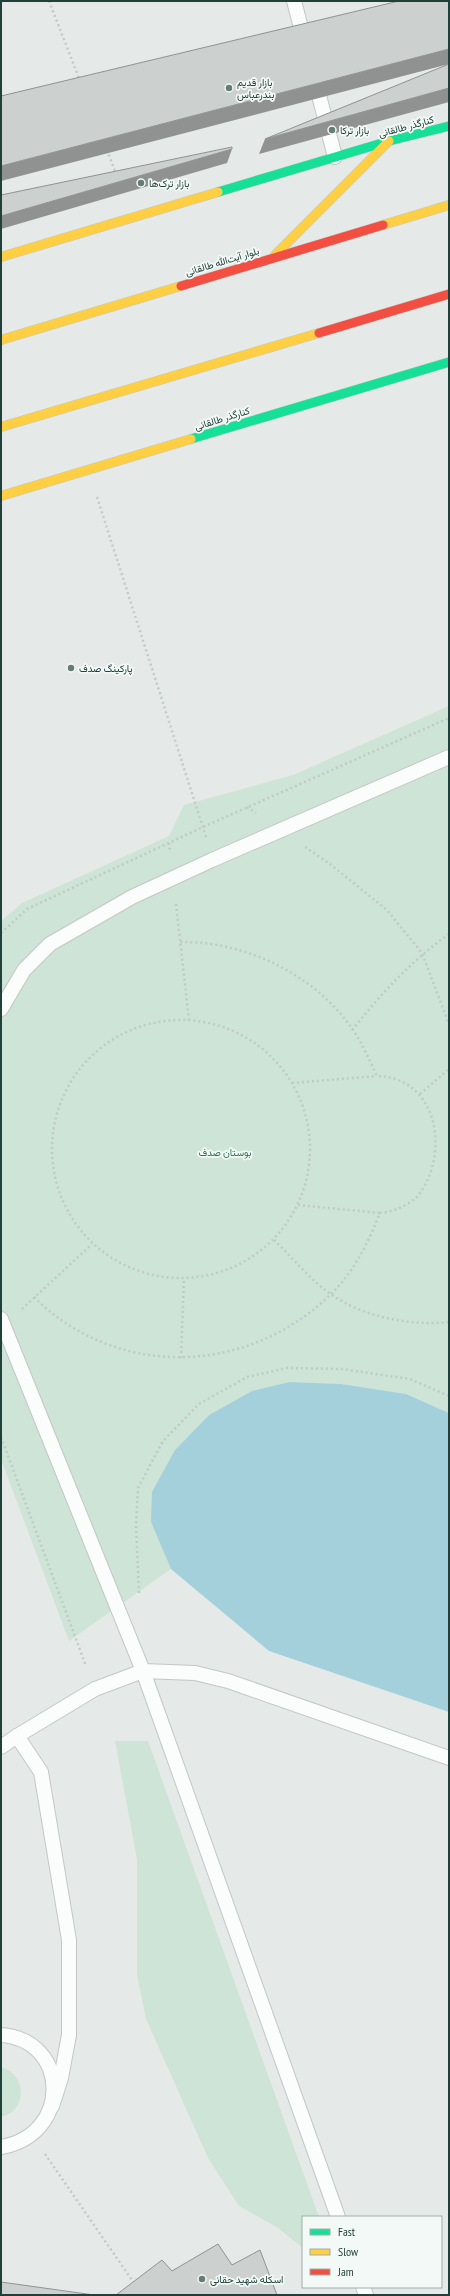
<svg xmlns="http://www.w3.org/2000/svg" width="450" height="2296" font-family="'PT Sans Narrow',Vazirmatn,sans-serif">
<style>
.green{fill:#cde4d6}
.water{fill:#a3d0db}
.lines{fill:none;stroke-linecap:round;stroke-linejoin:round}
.lane-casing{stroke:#c2c7c5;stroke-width:16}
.fast-casing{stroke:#c0c8c6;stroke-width:10}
.slow-casing{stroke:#c0c8c6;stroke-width:10}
.jam-casing{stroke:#c0c8c6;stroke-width:10}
.path{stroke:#c2cac8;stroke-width:2.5;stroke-dasharray:2 3;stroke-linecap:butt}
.lane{stroke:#fbfcfc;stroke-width:14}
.fast{stroke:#16e098;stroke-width:9}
.slow{stroke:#ffcf43;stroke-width:9}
.jam{stroke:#f24e42;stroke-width:9}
.shaded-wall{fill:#8f9291}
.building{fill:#ccd1cf;stroke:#8f9291}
.poi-dot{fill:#667c76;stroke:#f3f9f7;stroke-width:1.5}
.labels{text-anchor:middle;stroke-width:3.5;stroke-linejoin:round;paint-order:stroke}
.poi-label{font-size:10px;fill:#214039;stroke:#f3f9f7;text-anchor:start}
.street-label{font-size:10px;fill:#214039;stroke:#f3f9f7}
.park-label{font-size:10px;fill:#29794d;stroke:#f3f9f7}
</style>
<rect width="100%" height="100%" fill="#e5eae8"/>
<g class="green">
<polygon points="449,706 449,1413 406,1394 341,1384 289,1382 252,1391 209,1415 175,1450 151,1522 171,1569 69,1641 1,1459 1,921 22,903 169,836 184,805 293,775"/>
<polygon points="115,1741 148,1741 319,2217 303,2217 303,2248 278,2228 239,2206 208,2158 146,2019 137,1975 137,1859"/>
<path d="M1,2067C27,2074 28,2111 1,2117Z"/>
</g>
<polygon class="water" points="289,1382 341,1384 406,1394 449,1413 449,1712 269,1651 171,1569 151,1522 152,1492 175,1450 209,1415 252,1391"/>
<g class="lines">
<g class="lane-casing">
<g id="lane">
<polyline points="294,1 305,43"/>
<polyline points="315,80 335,157"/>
<polyline points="1,1009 24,970 50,944 132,897 212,860 449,757"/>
<polyline points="1,1319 143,1671 338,2217"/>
<polyline points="17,1736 95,1689 143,1671 195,1673 228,1681 449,1758"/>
<polyline points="1,1747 17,1736 41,1772 69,1940 69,2035 61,2078 52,2106"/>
<path d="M1,2035C70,2040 72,2135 1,2147"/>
<polyline points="363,2287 366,2295"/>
</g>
</g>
<g class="fast-casing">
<g id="fast">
<polyline points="218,192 389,141 449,126"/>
<polyline points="191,439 449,362"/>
</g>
</g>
<g class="slow-casing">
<g id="slow">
<polyline points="383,225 449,205"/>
<polyline points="275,255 389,141"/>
<polyline points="1,257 218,192"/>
<polyline points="1,340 181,286"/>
<polyline points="1,427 319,333"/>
<polyline points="1,496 191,439"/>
</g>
</g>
<g class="jam-casing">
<g id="jam">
<polyline points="181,286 383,225"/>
<polyline points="319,333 449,294"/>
</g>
</g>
<g class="path">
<polyline points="49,1 80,81"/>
<polyline points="107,150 116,174"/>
<polyline points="97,497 206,837"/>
<polyline points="247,807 256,813"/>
<polyline points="169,843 170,853"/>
<polyline points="305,847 330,864 387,910 422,953 449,1024"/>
<polyline points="176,904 189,1020"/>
<polyline points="1,933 27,909 203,827 449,718"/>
<circle cx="181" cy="1149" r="129"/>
<path d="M352,1030C381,994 411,961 449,934"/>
<polyline points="292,1083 377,1076"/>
<polyline points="420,1094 449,1069"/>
<polyline points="298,1205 380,1213"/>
<path d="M274,1240C292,1257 311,1281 332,1295C364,1317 410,1326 449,1322"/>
<path d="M34,1297C117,1380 248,1375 330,1295C354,1272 368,1243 380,1213C393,1212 406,1206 416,1198C450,1159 441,1078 377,1076C372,1066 367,1054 361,1043C326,980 251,941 180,942"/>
<polyline points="22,1309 92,1244"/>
<polyline points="181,1358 184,1278"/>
<polyline points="1,1437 86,1666"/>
<polyline points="139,1593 136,1525 138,1488 163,1441 199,1404 247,1377 287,1368 342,1369 410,1379 449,1396"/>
<polyline points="45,2154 134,2283"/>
</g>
<use href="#lane" class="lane"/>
<use href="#fast" class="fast"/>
<use href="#slow" class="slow"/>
<use href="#jam" class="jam"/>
</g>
<g class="shaded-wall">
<polygon points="449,49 449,64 1,181 1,166"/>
<polygon points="449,88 449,102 259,154 265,139"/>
<polygon points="232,149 227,163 1,229 1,216"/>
</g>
<g class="building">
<polygon points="399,1 449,1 449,49 1,166 1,96"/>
<polygon points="449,64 449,88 265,139"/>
<polygon points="232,147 232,149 1,216 1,195"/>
<polygon points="218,2244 232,2265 260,2250 277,2295 116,2295 162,2260 172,2271"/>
<polygon points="1,2282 94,2295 1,2295"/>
</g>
<g class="poi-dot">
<circle cx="229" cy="88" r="4"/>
<circle cx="332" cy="130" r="4"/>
<circle cx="141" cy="183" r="4"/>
<circle cx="71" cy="668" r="4"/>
<circle cx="202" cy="2279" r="4"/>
</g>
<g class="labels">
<g class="poi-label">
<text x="237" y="86">بازار قدیم<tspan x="237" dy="12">بندرعباس</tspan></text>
<text x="340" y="134">بازار ترکا</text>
<text x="149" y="187">بازار ترک‌ها</text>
<text x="79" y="672">پارکینگ صدف</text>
<text x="210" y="2283">اسکله شهید حقانی</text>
</g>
<g class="street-label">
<text transform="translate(406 126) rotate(-15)" y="4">کنارگذر طالقانی</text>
<text transform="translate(222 261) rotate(-17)" y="4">بلوار آیت‌الله طالقانی</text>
<text transform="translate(222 418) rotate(-17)" y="4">کنارگذر طالقانی</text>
</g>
<g class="park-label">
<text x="225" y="1156">بوستان صدف</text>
</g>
</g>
<rect width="450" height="2296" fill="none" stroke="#214039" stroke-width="4"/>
<rect x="302" y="2216" width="140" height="72" fill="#f3f9f7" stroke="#9fafab"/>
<rect x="310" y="2229" width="20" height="6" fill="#16e098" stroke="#9fafab"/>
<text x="338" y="2236" font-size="12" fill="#214039">Fast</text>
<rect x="310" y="2249" width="20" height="6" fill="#ffcf43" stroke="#9fafab"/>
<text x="338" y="2256" font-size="12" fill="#214039">Slow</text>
<rect x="310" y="2269" width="20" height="6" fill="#f24e42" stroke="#9fafab"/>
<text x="338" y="2276" font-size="12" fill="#214039">Jam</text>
</svg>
